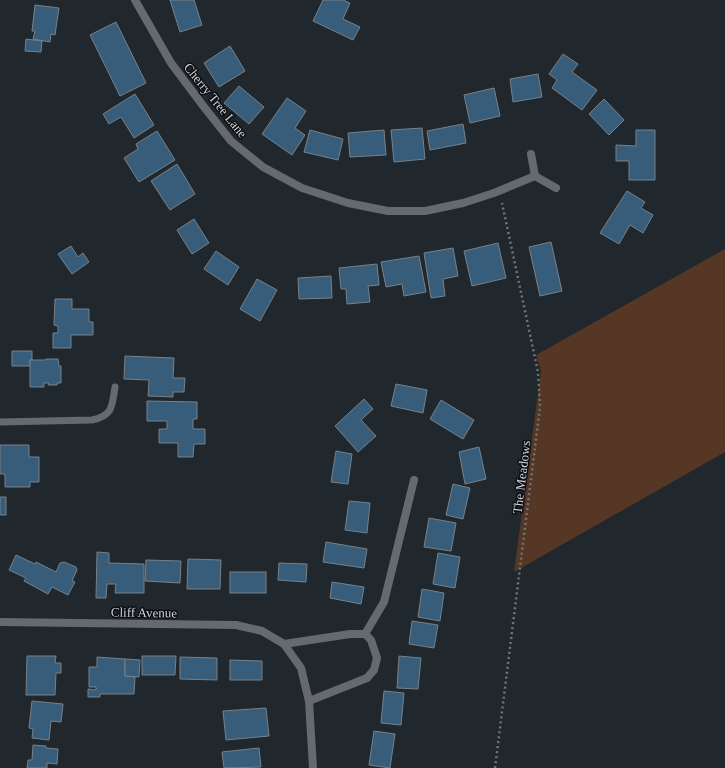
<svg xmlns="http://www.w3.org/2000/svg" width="725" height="768" font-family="Georgia,serif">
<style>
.green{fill:#563624}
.building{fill:#385d7a;stroke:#788188}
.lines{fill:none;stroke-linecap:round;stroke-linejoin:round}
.path{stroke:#71767b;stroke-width:2.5;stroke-dasharray:2 3;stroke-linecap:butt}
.lane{stroke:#66696d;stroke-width:7}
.street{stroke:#66696d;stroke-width:8}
.labels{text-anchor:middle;stroke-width:3;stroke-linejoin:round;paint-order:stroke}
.street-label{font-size:13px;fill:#d0d4d8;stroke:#0c0f12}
</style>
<rect width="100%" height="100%" fill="#20272d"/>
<polygon class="green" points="725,249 725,452 514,572 541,371 536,355"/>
<g class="building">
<polygon points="170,0 194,0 202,25 180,32"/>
<polygon points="323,0 343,0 350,3 343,19 360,27 353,40 313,21"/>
<polygon points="35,5 59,8 55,35 51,34 50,42 33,39 35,31 32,31"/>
<polygon points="116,22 146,83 120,96 90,35"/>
<polygon points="26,39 42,41 41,52 25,51"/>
<polygon points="230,46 245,71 219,87 204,63"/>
<polygon points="563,54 578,64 572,72 597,90 582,110 552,88 557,80 549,74"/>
<polygon points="538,74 542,97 513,102 510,79"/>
<polygon points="239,86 264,107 249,124 224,103"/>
<polygon points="494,88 500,116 470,123 464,95"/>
<polygon points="135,94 154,125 134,138 121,117 109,124 103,114"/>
<polygon points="287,98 306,111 295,128 305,135 292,155 262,134"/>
<polygon points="604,99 624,120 609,135 589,114"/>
<polygon points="463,124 466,143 430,150 427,131"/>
<polygon points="422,128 425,159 394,162 391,130"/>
<polygon points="310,130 343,139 338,160 304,152"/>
<polygon points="384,130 386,155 350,157 348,133"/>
<polygon points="636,130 655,130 655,180 629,180 629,161 616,161 616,145 636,146"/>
<polygon points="157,131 175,160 139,182 124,158 138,149 136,144"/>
<polygon points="177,164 195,194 170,210 151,181"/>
<polygon points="627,191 645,202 641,208 653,215 643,233 630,225 619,244 600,233"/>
<polygon points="194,219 209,243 192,254 177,230"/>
<polygon points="551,242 562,291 540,296 529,247"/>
<polygon points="498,243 506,278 472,286 464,251"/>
<polygon points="71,246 78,257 83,253 89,262 72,274 58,254"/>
<polygon points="453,248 458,276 443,279 445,296 431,298 424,253"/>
<polygon points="216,251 239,267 228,285 204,269"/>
<polygon points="419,256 426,292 404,296 402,284 386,287 381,262"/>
<polygon points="377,264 379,285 368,286 370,302 347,304 346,289 341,289 339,268"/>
<polygon points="331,276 332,298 299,299 298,278"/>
<polygon points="257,279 277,290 260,321 240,309"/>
<polygon points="55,299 72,299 72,309 89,309 89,322 93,322 93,335 71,335 71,348 53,348 53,333 58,333 58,326 54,325"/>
<polygon points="12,351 32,351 32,360 30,360 30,366 12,366"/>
<polygon points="125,356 174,358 173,378 185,378 184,392 173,392 173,397 148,396 149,380 124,379"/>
<polygon points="46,359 58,359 59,366 61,366 61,383 57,383 57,385 48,385 49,383 44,383 44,387 30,387 30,360 45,360"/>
<polygon points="396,384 427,390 423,413 391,406"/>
<polygon points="364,399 373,409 361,420 376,436 358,452 335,426"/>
<polygon points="441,400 474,420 463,439 430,419"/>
<polygon points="147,401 197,402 197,419 193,419 193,429 205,429 205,444 194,444 193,457 178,457 178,443 159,443 159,429 167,429 167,421 147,421"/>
<polygon points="0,445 29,445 29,457 39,457 39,482 30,482 30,487 5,487 5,474 0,474"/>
<polygon points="479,447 486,479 465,484 459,452"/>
<polygon points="336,451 352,454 348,484 331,482"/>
<polygon points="453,484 470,488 463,519 446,515"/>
<rect x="0" y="497" width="6" height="18"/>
<polygon points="349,501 370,503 367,533 345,530"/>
<polygon points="429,518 456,523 451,551 424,547"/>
<polygon points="326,542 367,549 364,568 323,562"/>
<polygon points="97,552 109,553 109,563 144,564 144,593 115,593 116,584 107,584 106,598 96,598"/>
<polygon points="438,553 460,557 455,588 433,584"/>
<polygon points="16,555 35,564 36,562 56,572 60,563 64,562 76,567 77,570 72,581 75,582 68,595 52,587 48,594 24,581 26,578 9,570"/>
<polygon points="188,559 221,560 220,589 187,589"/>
<polygon points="146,560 181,561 180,583 145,581"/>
<polygon points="279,563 307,564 306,582 278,580"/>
<rect x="230" y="572" width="36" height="21"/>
<polygon points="332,582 364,587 361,604 330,598"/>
<polygon points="422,589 444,593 440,621 418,617"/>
<polygon points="412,621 438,625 434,648 409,644"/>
<polygon points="27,656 56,656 55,663 61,663 61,673 56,673 55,695 26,695"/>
<polygon points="142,656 176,656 175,675 142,675"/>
<polygon points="399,656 421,658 418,689 397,688"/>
<polygon points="97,657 125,659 125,676 135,677 134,694 100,694 100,697 88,697 88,689 96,690 96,687 89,687 89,667 97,667"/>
<polygon points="180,657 217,658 217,680 180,679"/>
<polygon points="125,659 140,660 139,677 125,676"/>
<polygon points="230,660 262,661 262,680 230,680"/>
<polygon points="384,691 404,693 401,725 381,723"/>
<polygon points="32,701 63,704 61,722 51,721 49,740 32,738 33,729 29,728"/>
<polygon points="266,708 269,736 226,740 223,711"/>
<polygon points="374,731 395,734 390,768 369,765"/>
<polygon points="33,745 46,746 46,748 58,749 57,764 47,763 47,768 27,768 28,760 32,760"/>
<polygon points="259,748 261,767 224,768 222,752"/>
</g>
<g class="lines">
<polyline class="path" points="495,768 540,407 538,372 502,203"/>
<path class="lane" d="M0,422L92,420C113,416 112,406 115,387"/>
<g class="street">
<polyline points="135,0 171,63 204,107 231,141 263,167 302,188 348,203 388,211 425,211 463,203 494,193 535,176"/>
<polyline points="531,154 535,176 556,188"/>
<polyline points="0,622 236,625 262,631 284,644 350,634 365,634 384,602 414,480"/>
<polyline points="284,644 301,668 309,701 367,678 374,670 377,658 371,640 365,634"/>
<polyline points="309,701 313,768"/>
</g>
</g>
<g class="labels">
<g class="street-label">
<text transform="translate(216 100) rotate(51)" y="5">Cherry Tree Lane</text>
<text transform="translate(521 477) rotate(-83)" y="5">The Meadows</text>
<text transform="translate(144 612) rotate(1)" y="5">Cliff Avenue</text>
</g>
</g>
</svg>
